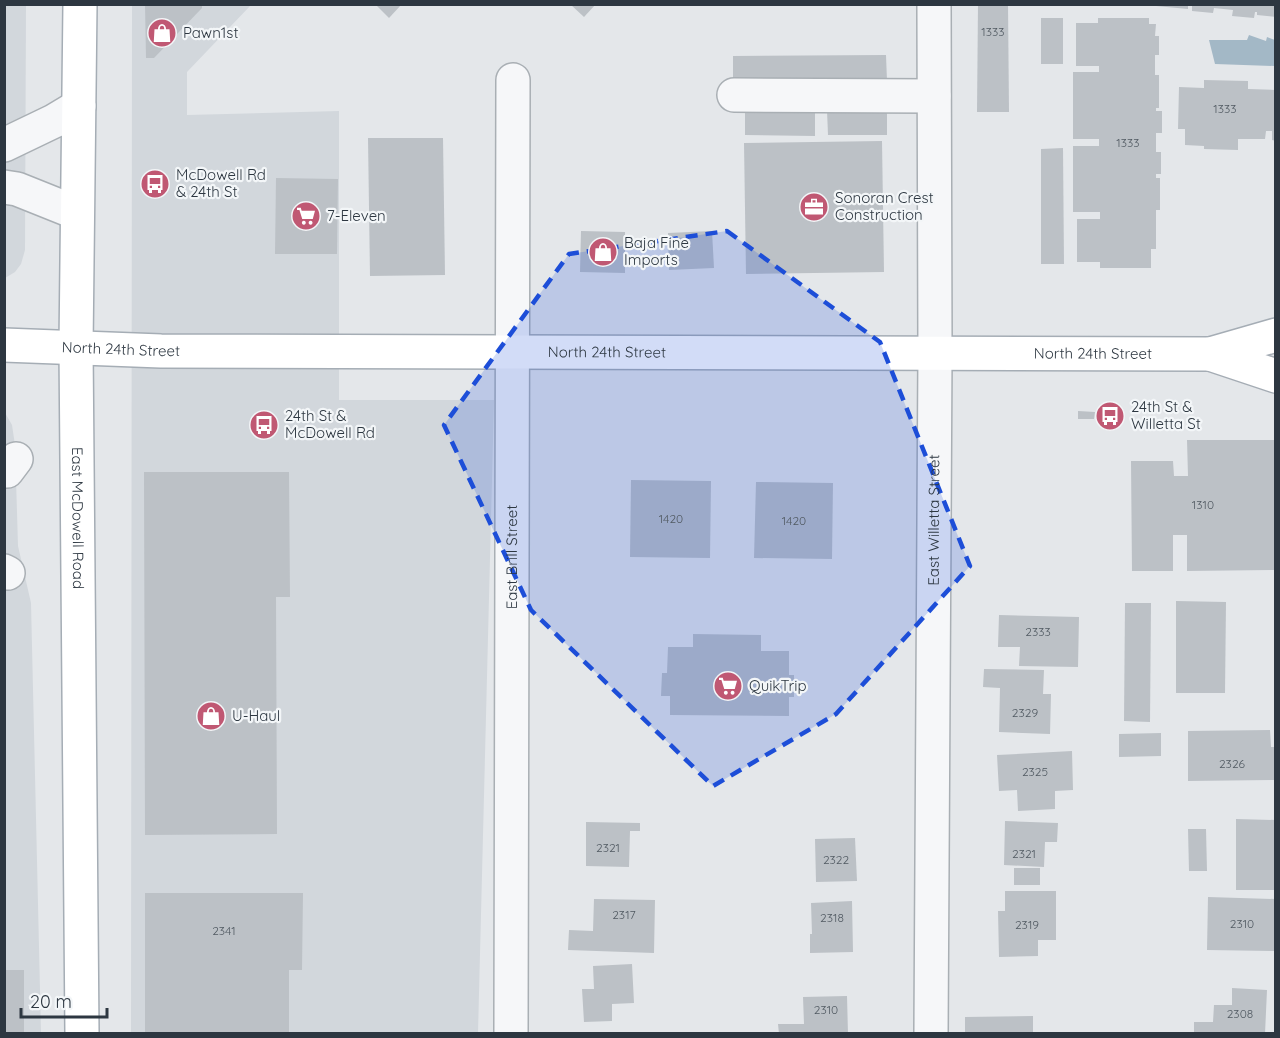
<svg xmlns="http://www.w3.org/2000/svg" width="1280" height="1038" font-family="Quicksand,sans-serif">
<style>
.built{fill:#d2d7dc}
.water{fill:#a3b8c6}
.building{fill:#bcc1c6}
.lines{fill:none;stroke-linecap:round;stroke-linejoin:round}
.minor-casing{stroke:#a9afb4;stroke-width:36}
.major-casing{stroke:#a5adb5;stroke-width:36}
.minor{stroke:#f6f7f9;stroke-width:33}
.major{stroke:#fff;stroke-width:33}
.marked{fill:#1d4ed8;fill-opacity:0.2;stroke:#1d4ed8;stroke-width:4.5;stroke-dasharray:12 8;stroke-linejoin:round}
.labels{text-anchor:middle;stroke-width:4.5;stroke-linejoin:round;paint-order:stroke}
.number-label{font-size:12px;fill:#515a62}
.poi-label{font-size:15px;fill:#2d3741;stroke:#f3f6f8;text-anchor:start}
.street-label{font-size:15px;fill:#2d3741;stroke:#f3f6f8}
</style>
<rect width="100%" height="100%" fill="#e4e7ea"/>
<g class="built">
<polygon points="5,5 26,5 25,250 21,264 15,272 5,278"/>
<polygon points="132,5 251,5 187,72 187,115 339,111 339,400 494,400 478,1033 131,1034"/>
<polygon points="4,411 12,425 15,445 18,546 31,603 41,1033 5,1033"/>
</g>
<polygon class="water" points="1249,35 1266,41 1267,37 1275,40 1275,66 1215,64 1209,40 1247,40"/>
<g class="building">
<polygon points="145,4 202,4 202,8 154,58 146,58"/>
<polygon points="375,4 402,4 389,18"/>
<polygon points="570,4 596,4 584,17"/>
<polygon points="978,4 1008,4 1009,112 977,112"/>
<polygon points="1156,4 1188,4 1188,9 1156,6"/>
<polygon points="1192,4 1276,4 1276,17 1257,15 1257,12 1255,12 1254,18 1232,16 1233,10 1214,8 1213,13 1192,11"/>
<rect x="1041" y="18" width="22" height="46"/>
<polygon points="1098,18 1149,18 1149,24 1156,24 1155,36 1159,36 1159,55 1155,55 1155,75 1159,75 1159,108 1156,108 1156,111 1162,111 1162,133 1156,133 1156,152 1161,152 1161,174 1156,174 1156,178 1160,178 1160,210 1156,210 1156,249 1151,249 1151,268 1100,268 1100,262 1077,262 1077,219 1100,219 1100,212 1073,212 1073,146 1099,146 1099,139 1073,139 1073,72 1099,72 1099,66 1076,66 1076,23 1098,23"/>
<polygon points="886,55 887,81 733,82 733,56"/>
<polygon points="1204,80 1248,81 1248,89 1276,90 1276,141 1272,140 1272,131 1266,131 1265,139 1238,139 1238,150 1204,149 1204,146 1185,145 1185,129 1178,129 1179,87 1204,88"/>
<polygon points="745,109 815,110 815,136 745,135"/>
<polygon points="887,109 887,135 828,135 827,110"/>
<polygon points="368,138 443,138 445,275 370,276"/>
<polygon points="882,141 884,272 746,274 744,143"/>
<polygon points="1063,148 1064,264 1041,264 1041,149"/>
<polygon points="276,178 338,179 337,254 275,254"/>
<polygon points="581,231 625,232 625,273 580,272"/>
<polygon points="712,231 714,268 669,270 668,233"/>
<polygon points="1078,411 1095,412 1094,419 1078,419"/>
<rect x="251" y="423" width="16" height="6"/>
<polygon points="1187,440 1276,440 1276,570 1187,571 1187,535 1173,535 1173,571 1132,571 1131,461 1173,461 1174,476 1188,476"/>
<polygon points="144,472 289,472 290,597 276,597 277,834 145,835"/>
<polygon points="631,480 711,481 710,558 630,557"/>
<polygon points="756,482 833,483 832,559 754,558"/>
<polygon points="1176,601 1226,602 1225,693 1176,693"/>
<polygon points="1125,603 1151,603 1150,722 1124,721"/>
<polygon points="999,615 1079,617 1078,667 1019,666 1020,647 998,647"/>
<polygon points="693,634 761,635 761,651 789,651 789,675 794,675 794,697 789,697 789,716 670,715 670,696 661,696 662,673 667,673 668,647 693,647"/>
<polygon points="984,669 1044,670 1043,694 1051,694 1050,734 999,732 1000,688 983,687"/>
<polygon points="1270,730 1271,747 1276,747 1276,780 1188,781 1188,731"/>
<polygon points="1161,733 1161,756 1119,757 1119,734"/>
<polygon points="1072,751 1073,790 1055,791 1055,809 1018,811 1017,790 999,791 997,755"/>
<polygon points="1236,819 1276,820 1276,890 1236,890"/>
<polygon points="1005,821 1058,823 1057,842 1045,842 1044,867 1004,865"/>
<polygon points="586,822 640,823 640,831 630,831 629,867 586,866"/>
<polygon points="1188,829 1206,829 1207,871 1189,871"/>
<polygon points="855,838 857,881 816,882 815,839"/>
<rect x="1014" y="868" width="26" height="17"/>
<polygon points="1005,891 1056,891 1056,940 1038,940 1038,956 999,957 998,911 1005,911"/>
<polygon points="145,893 303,893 302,970 289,970 289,1034 145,1034"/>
<polygon points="1208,897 1276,899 1276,951 1207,950"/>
<polygon points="594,899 655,900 654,953 568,950 569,930 593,931"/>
<polygon points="852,901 853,952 810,953 810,934 812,934 811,903"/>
<polygon points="632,964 634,1003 612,1004 612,1021 584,1022 582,989 594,989 593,966"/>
<rect x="4" y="970" width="20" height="64"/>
<polygon points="1232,988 1267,990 1265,1034 1194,1034 1194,1022 1213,1022 1214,1005 1232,1005"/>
<polygon points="847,996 848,1034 779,1034 778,1024 804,1024 803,997"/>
<polygon points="1033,1016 1033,1034 965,1034 965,1017"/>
</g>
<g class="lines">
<g class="minor-casing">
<g id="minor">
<polyline points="734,95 934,96"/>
<polyline points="4,145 54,121 79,106"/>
<polyline points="4,187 17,189 77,213"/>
<polyline points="4,471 7,471 16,459"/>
<polyline points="4,571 8,573"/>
<path id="s1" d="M511,1034L513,80"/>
<path id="s2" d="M931,1034L935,353L934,4"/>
</g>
</g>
<g class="major-casing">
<g id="major">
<path id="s3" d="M80,4L76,347L82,1034"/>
<path id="s4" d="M4,345L161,351L1210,354L1276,335"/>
<polyline points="1210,354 1276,376"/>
</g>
</g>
<use href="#minor" class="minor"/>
<use href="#major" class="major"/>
</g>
<path class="marked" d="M727,231L880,342L970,566L836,714L713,786L531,610L444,425L569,254Z"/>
<defs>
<g id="shop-disc" transform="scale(1.5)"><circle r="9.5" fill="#c05873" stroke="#f3f6f8"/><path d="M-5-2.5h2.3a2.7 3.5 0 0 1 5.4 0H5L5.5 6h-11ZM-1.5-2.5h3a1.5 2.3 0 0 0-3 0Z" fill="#fff"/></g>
<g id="bus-disc" transform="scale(1.5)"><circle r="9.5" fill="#c05873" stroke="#f3f6f8"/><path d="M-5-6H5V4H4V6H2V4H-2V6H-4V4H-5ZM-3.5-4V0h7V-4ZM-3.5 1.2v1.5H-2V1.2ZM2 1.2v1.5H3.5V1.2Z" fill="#fff"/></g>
<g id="office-disc" transform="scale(1.5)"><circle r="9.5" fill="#c05873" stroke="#f3f6f8"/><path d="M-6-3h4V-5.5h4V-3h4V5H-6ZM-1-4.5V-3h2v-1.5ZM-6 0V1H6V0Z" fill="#fff"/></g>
<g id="supermarket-disc" transform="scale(1.5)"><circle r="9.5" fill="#c05873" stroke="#f3f6f8"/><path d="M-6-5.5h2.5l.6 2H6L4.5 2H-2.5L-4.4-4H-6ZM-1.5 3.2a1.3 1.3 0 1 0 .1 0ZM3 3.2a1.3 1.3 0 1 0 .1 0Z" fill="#fff"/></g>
</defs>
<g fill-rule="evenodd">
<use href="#shop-disc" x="162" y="33"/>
<use href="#bus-disc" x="155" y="184"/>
<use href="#office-disc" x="814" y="207"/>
<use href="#supermarket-disc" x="306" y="216"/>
<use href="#shop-disc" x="603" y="252"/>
<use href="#bus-disc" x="1110" y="416"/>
<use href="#bus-disc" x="264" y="425"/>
<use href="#supermarket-disc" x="728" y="686"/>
<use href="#shop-disc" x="211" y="716"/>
</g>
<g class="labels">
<g class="number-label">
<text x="993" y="36">1333</text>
<text x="1225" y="113">1333</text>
<text x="1128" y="147">1333</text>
<text x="1203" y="509">1310</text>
<text x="671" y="523">1420</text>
<text x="794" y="525">1420</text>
<text x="1038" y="636">2333</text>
<text x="1025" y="717">2329</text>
<text x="1232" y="768">2326</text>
<text x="1035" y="776">2325</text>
<text x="608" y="852">2321</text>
<text x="1024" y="858">2321</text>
<text x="836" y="864">2322</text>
<text x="624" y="919">2317</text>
<text x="832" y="922">2318</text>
<text x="1242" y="928">2310</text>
<text x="1027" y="929">2319</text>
<text x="224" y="935">2341</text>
<text x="826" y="1014">2310</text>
<text x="1240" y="1018">2308</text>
</g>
<g class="poi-label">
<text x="183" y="38">Pawn1st</text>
<text x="176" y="180">McDowell Rd<tspan x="176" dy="17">&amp; 24th St</tspan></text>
<text x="835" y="203">Sonoran Crest<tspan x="835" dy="17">Construction</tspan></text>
<text x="327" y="221">7-Eleven</text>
<text x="624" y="248">Baja Fine<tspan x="624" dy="17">Imports</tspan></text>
<text x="1131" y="412">24th St &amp;<tspan x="1131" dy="17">Willetta St</tspan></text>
<text x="285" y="421">24th St &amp;<tspan x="285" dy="17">McDowell Rd</tspan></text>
<text x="749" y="691">QuikTrip</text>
<text x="232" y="721">U-Haul</text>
</g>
<g class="street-label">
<text dy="5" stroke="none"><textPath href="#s4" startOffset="117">North 24th Street</textPath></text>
<text dy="5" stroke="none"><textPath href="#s4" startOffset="603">North 24th Street</textPath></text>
<text dy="5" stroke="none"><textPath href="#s4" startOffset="1089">North 24th Street</textPath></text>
<text dy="5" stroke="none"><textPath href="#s3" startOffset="514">East McDowell Road</textPath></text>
<text dy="5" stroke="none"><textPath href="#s2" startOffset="514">East Willetta Street</textPath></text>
<text dy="5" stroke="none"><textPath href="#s1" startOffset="477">East Brill Street</textPath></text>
</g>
</g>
<rect width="1280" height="1038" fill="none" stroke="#2d3741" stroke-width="12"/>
<path d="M21 1008v9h86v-9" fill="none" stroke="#2d3741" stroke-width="3"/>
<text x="30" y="1008" font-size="18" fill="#2d3741" stroke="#f3f6f8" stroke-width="4.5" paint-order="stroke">20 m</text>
</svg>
